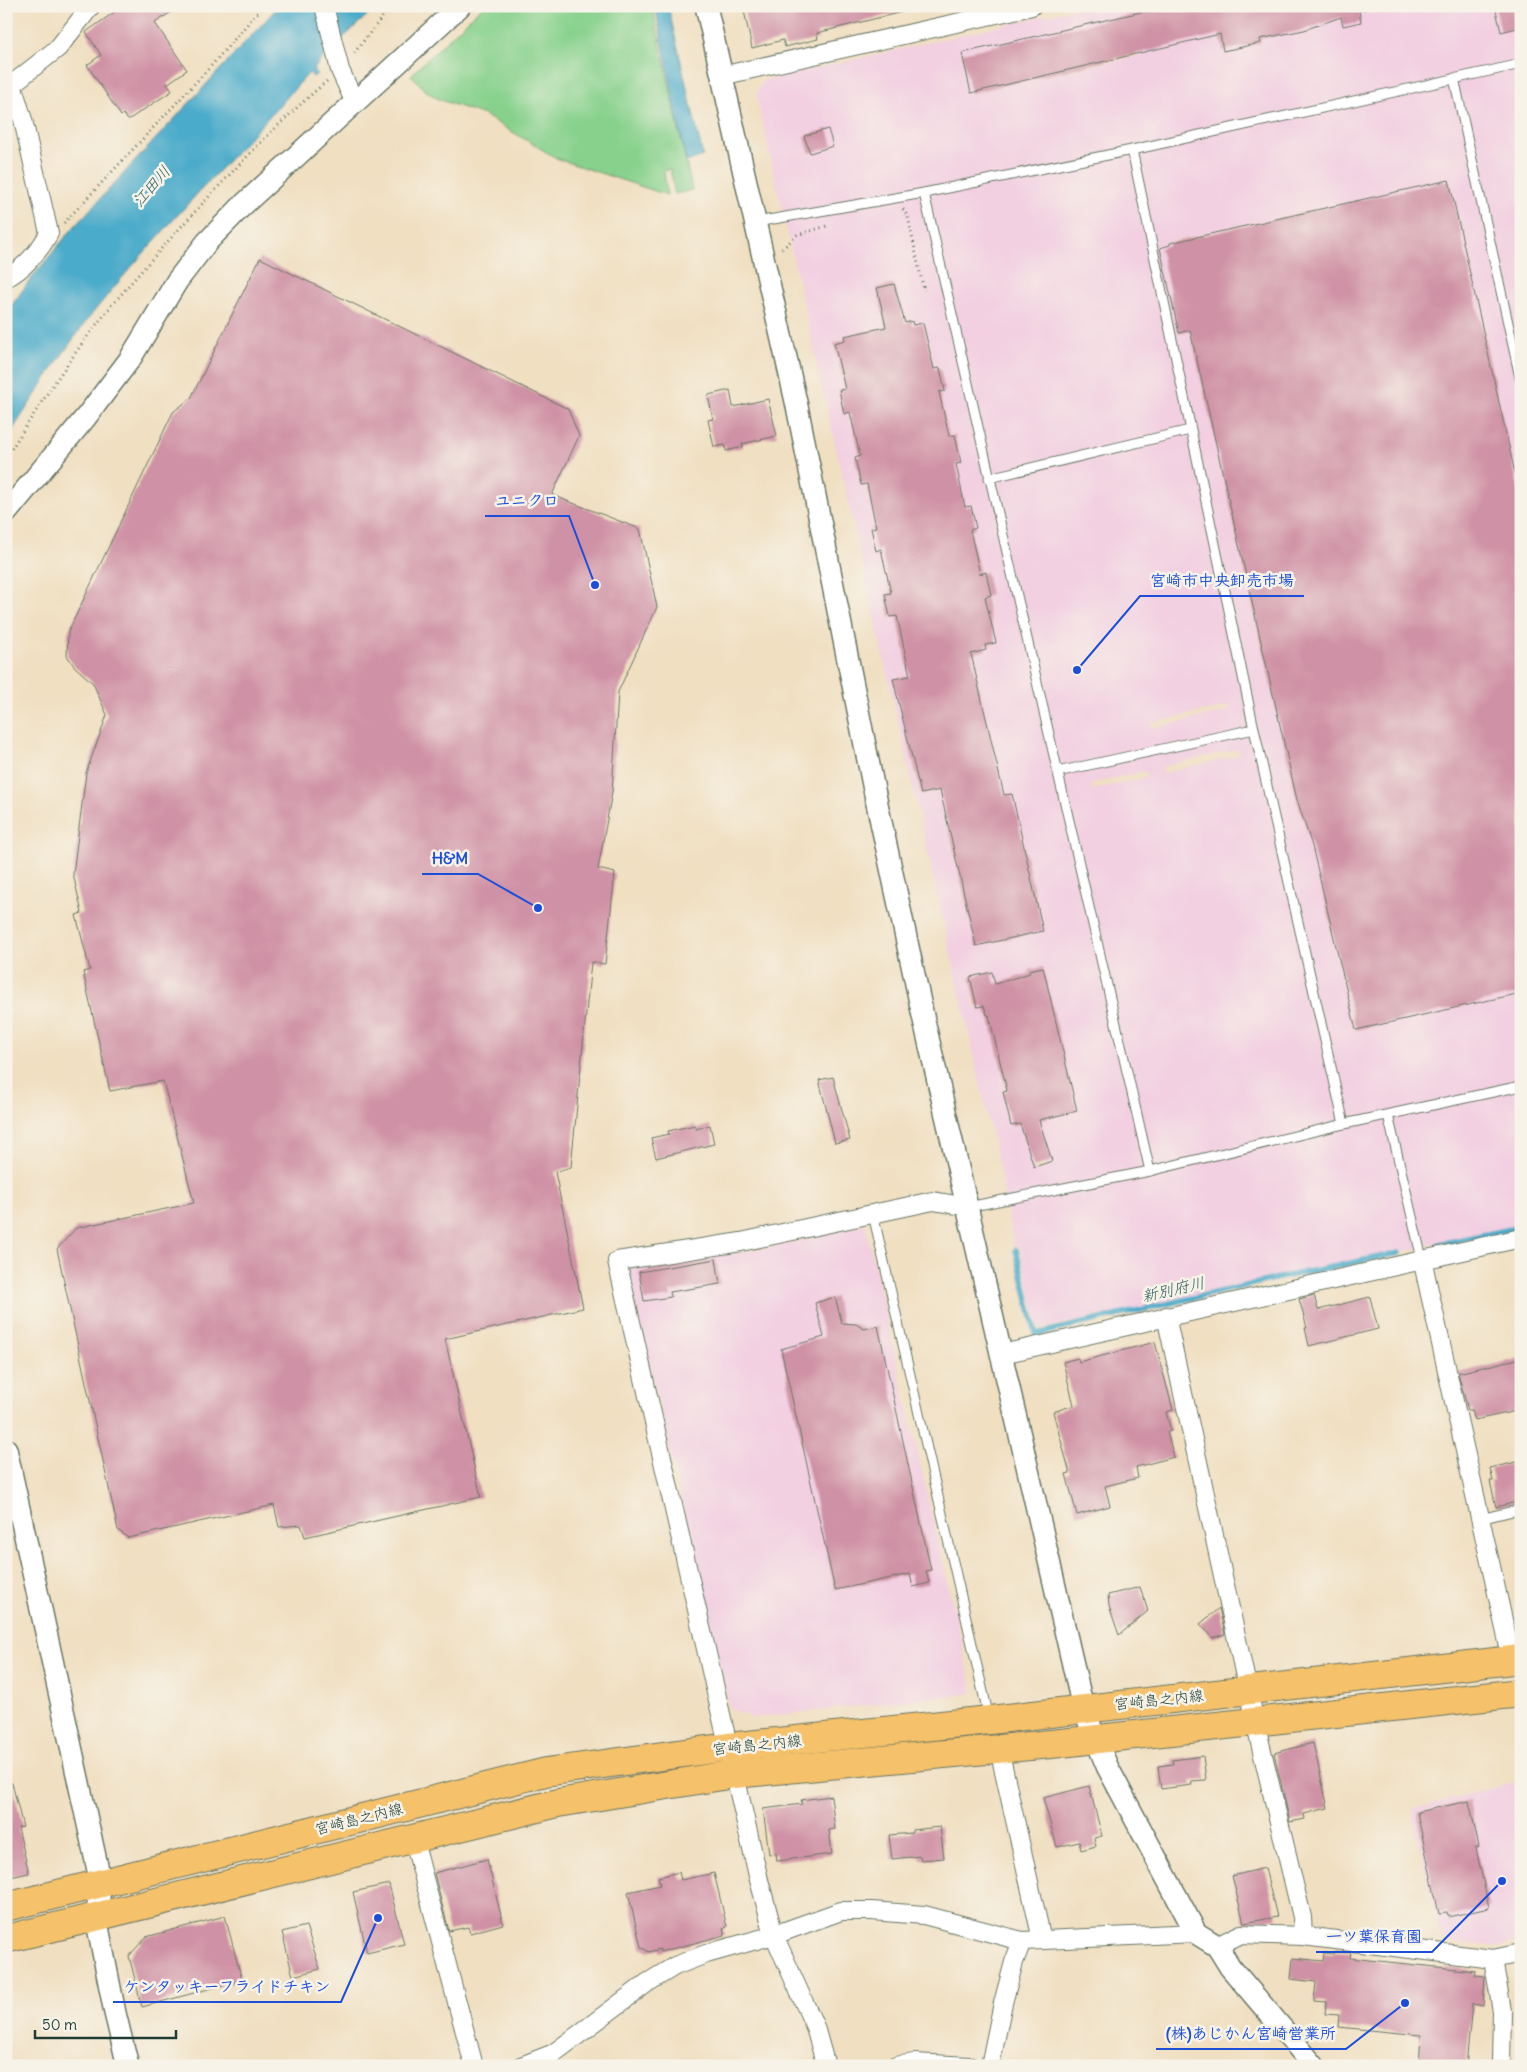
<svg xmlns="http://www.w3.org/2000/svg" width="1527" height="2072" font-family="Delius,'Klee One',sans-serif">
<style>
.built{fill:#f2cfe1;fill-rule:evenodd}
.green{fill:#88d18d;stroke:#548760}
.water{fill:#4babca;stroke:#35747f}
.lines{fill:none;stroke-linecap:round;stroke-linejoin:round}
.stream{stroke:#4babca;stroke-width:5.5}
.building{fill:#cf91a5}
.service-casing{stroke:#687665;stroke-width:11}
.minor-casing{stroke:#687665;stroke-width:20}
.tertiary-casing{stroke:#687665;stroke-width:24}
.primary-casing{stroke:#687665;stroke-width:30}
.path{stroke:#687665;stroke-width:3;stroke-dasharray:1 4;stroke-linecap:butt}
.service{stroke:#fff;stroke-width:9}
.minor{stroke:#fff;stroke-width:18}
.tertiary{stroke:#fff;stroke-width:21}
.primary{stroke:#f5c16b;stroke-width:28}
.labels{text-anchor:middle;stroke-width:5;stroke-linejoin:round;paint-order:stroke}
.street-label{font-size:15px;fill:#1f3d34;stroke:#f7f3e8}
.water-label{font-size:16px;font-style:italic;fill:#2c5e61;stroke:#f7f3e8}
.leader{fill:none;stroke:#1d4ed8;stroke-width:2}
.callout-dot{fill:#1d4ed8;stroke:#f7f3e8;stroke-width:2}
.callout-label{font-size:16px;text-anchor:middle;font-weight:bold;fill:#1d4ed8;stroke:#f7f3e8;stroke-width:5;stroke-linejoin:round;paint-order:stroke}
</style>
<rect width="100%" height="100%" fill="#f7f3e8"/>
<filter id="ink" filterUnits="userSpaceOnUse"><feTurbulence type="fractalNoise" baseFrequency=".02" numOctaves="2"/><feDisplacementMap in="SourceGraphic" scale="10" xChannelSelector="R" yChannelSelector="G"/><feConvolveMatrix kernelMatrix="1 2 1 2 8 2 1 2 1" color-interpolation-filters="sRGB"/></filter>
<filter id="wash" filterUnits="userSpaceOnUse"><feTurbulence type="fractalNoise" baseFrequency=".0096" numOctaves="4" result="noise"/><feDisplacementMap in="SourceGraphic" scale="20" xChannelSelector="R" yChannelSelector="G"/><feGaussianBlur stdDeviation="1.12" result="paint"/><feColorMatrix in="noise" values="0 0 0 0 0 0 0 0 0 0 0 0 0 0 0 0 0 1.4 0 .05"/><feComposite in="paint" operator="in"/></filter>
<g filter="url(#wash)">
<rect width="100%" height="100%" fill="#f0dfc1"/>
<g class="built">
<path d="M1086,6H1153L1163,47L1345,6H1495L1501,31L1521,27V500L1449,180L1170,242L1171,245L1160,248L1179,332L1190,330L1297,800L1312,846L1355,1030L1521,993V1226L1039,1329L1019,1246L1014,1247L1011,1232L1000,1172L756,95L762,81ZM1130,15L1139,55L971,93L962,53ZM911,321L913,325L923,323L934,369L940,368L945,391L939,392L949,436L955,435L961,462L956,464L965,507L971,506L976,528L970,530L980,574L986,573L991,595L985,597L996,643L985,645L986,650L964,655L907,662L897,616L890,617L885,595L891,593L881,549L876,550L871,529L876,527L867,484L861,485L855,458L860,456L850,412L844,413L839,391L845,389L835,343L845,340L844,336ZM1229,706L1230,711L1152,728L1151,723ZM908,741L951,787L921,794ZM1238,749L1240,755L1163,773L1162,767ZM1145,771L1147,777L1092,790L1091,784ZM1011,794H1012L1043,931L976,946L945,813L1012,797ZM1048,989L1077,1111L1011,1126L1003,1092L1007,1091L989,1015H986L984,1006L975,1008L973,997L995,992L997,1001ZM1046,1142L1052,1161L1044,1164L1045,1168L1035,1171L1028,1148Z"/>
<polygon points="865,1224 973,1693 752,1718 730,1708 627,1269 762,1249"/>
<path d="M1521,1781V1941L1501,1947L1442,1941L1411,1809ZM1462,1802L1470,1811L1479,1847L1472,1849L1447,1913L1440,1914L1417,1812Z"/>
</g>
<polygon class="green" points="483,6 652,6 692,190 675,194 670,169 664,171 667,195 558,159 484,115 438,99 426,91 411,75"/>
<g class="water">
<path d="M276,6H377L326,54L313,70L317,74L313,77L309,73C238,152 163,227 96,309C63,350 35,396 6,440V313L33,276L73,228L277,8Z"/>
<polygon points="655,6 668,6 703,156 686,162"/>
</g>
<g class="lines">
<g class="stream">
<polyline points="1439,1244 1521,1227"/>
<polyline points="1016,1250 1036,1334 1288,1276 1399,1253"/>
</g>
</g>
<g id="blocks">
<g class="building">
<polygon points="123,6 180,6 155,23 187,70 167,84 172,91 128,120 123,114 121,116 87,65 101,55 86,32"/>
<polygon points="743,6 902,6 902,12 817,33 818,39 785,47 783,40 752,48"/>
<polygon points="1153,6 1366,6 1366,9 1359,11 1361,22 1343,26 1341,17 1304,30 1260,39 1261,43 1223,51 1220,34 971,93 962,53 1154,9"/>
<polygon points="1495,6 1521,6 1521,27 1501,32"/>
<polygon points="828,129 833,146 810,153 804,136"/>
<polygon points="1449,180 1521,500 1521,993 1356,1030 1312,846 1297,800 1190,330 1179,333 1160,248 1170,245 1170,243"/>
<polygon points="260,258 568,409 579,436 552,495 640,529 657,607 618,692 612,792 598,869 615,873 605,964 591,962 571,1167 555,1172 583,1308 445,1339 481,1497 305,1537 301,1525 279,1527 274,1505 128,1538 118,1530 57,1249 76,1228 194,1203 163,1081 110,1091 83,972 90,970 76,915 82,913 73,874 86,773 107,715 93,683 75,667 67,656 68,632 173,412 191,398"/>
<polygon points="894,284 905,323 912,321 913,325 923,323 934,369 940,368 945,391 939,392 949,436 955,435 961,463 956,464 965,507 971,506 976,528 970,530 980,574 986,572 991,595 985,597 996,643 985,645 986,650 971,654 1004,795 1012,794 1043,931 976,946 940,790 921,794 893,679 910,676 897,616 890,617 885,594 891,593 881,549 876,551 871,528 876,527 867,484 861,485 855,458 860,456 850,412 844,414 839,390 845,389 834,343 845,340 844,336 886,327 877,288"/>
<polygon points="730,390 733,407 768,399 777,436 742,444 743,447 726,451 725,445 714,447 708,420 713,419 708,395"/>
<polygon points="1043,967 1077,1111 1039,1120 1052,1161 1034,1167 1020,1124 1011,1126 1003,1092 1007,1091 989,1015 987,1015 984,1006 977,1007 970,977 992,972 995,984 1030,973 1029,970"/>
<polygon points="833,1077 850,1140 835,1143 819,1080"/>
<polygon points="695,1125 696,1129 710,1125 714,1144 656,1158 651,1138 669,1134 668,1131"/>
<polygon points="716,1259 720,1284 670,1292 671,1297 644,1301 639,1272"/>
<polygon points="1314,1295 1318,1310 1370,1297 1378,1329 1309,1346 1305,1328 1307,1328 1299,1299"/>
<polygon points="835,1297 842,1323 856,1324 864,1329 878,1326 931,1570 926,1571 929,1583 913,1587 910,1574 835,1590 781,1349 824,1337 815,1303"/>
<polygon points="1155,1342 1173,1410 1166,1412 1171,1431 1167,1432 1174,1457 1136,1467 1138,1478 1105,1486 1110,1506 1077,1515 1066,1474 1070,1473 1053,1412 1074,1405 1063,1362 1078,1358 1079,1362"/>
<polygon points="1521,1358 1521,1410 1475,1420 1472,1410 1468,1410 1458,1373"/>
<polygon points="1521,1461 1521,1501 1496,1507 1490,1481 1493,1481 1490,1468"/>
<polygon points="1140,1587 1148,1611 1119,1635 1109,1606 1108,1595"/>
<polygon points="1219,1608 1225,1634 1213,1638 1200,1624"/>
<polygon points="1313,1743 1328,1808 1304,1814 1305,1819 1290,1822 1274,1753"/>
<polygon points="1203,1756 1206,1780 1191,1781 1192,1785 1161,1789 1158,1766 1173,1764 1172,1760"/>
<polygon points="6,1783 12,1783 23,1827 18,1828 29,1873 6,1878"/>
<polygon points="1089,1786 1102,1836 1094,1838 1096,1846 1081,1850 1079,1842 1057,1847 1043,1798"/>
<polygon points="831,1796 835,1829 829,1830 832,1854 777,1861 776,1853 769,1854 763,1809 802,1804 801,1800"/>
<polygon points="1469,1801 1479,1847 1476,1848 1489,1908 1448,1917 1447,1913 1439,1914 1417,1812"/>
<polygon points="940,1827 944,1858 921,1860 920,1856 892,1859 889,1835 912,1833 912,1830"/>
<polygon points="487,1859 503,1924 470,1933 468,1927 449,1931 434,1873"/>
<polygon points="1265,1868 1277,1917 1244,1923 1232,1876"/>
<polygon points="679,1872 681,1880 714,1873 727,1927 723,1928 725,1935 660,1952 660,1949 649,1952 641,1947 628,1892 660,1885 658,1877"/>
<polygon points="389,1884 404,1944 367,1953 353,1892"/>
<polygon points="225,1916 242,1980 142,2007 129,1956 146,1937"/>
<polygon points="306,1926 320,1969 293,1976 282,1932"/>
<polygon points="1334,1952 1351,1953 1350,1958 1475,1971 1474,1975 1485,1976 1483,2006 1472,2004 1466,2066 1419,2066 1421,2035 1338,2027 1339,2015 1325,2014 1326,2002 1314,2001 1316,1982 1291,1979 1293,1958 1323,1961 1324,1953 1333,1954"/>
</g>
</g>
</g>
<g filter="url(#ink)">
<use href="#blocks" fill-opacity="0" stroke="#687665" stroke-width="1"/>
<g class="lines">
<g class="service-casing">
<g id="service">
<polyline points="1454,78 1521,382"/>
<polyline points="1132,150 1254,729 1344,1124"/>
<polyline points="924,193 1150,1171"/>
<polyline points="756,222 924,193 1132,150 1521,64"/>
<polyline points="989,478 1190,430"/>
<polyline points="1057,772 1254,729"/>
<polyline points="1388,1115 1422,1259"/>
<polyline points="968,1207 1150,1171 1344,1124 1521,1086"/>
<polyline points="873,1214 989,1718"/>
<polyline points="1480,1519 1521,1509"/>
</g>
</g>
<g class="minor-casing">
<g id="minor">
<polyline points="324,6 340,70 355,103"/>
<polyline points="721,76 1032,6"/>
<polyline points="6,89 58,48 91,6"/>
<path d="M6,278C23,270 41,249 49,233L23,120L12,84"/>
<polyline points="1422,1259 1512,1660"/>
<polyline points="1166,1316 1255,1722 1302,1917 1303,1936"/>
<polyline points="1002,1354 1521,1238"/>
<polyline points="999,1749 1042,1940"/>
<polyline points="413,1837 474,2066"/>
<polyline points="1217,1946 1241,1934 1303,1936 1493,1959 1521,1953"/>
<polyline points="1493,1959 1502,2011 1501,2066"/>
<polyline points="521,2066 554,2053 647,1983 675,1966 706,1954 774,1935 841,1911 871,1911 924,1915 1022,1941 1196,1933"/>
<polyline points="826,2066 815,2027 774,1935 759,1880 617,1261 741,1242 933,1201 968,1207"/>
<polyline points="896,2066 914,2063 969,2066"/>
<polyline points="990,2066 1003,2003 1014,1962 1022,1941"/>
</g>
</g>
<g class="tertiary-casing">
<g id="tertiary">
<polyline points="706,6 797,406 873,785 923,1016 1083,1708 1107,1766 1196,1933 1217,1946 1230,1967 1314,2066"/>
<polyline points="6,513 86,417 130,359 177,281 207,242 242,206 460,6"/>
<polyline points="6,1449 101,1884 96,1917 115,2013 128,2066"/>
</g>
</g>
<g class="primary-casing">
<g id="primary">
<polyline points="6,1907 546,1772 728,1747 990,1720 1521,1659"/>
<polyline points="6,1939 558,1803 734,1774 1061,1743 1521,1693"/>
</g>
</g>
<g class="path">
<polyline points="354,53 391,6"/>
<polyline points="903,209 908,217 924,291"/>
<polyline points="64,223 212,65 263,6"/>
<polyline points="782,249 797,235 827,226"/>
<path d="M6,457C27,425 47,393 69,362C102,314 141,271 180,228C227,177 274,126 327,81"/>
</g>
<use href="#service" class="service"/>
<use href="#minor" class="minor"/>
<use href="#tertiary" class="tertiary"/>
<use href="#primary" class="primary"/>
</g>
</g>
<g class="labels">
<g class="street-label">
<text transform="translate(1159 1700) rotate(-6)" y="5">宮崎島之内線</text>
<text transform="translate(757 1745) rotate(-6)" y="5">宮崎島之内線</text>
<text transform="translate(359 1819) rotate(-14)" y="5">宮崎島之内線</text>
</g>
<g class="water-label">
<text transform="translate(151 186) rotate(-49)" y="6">江田川</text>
<text transform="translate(1173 1289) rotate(-13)" y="6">新別府川</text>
</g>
</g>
<path class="leader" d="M595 585L569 516H485M1077 670L1140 596H1304M538 908L478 874H422M1502 1881L1432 1952H1316M378 1918L341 2002H113M1405 2003L1346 2049H1156"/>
<g class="callout-dot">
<circle cx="595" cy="585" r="5"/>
<circle cx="1077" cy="670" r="5"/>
<circle cx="538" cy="908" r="5"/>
<circle cx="1502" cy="1881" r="5"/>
<circle cx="378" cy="1918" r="5"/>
<circle cx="1405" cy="2003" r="5"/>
</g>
<g class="callout-label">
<text x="527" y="506">ユニクロ</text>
<text x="1222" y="586">宮崎市中央卸売市場</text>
<text x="450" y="864">H&amp;M</text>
<text x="1374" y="1942">一ツ葉保育園</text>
<text x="227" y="1992">ケンタッキーフライドチキン</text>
<text x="1251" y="2039">(株)あじかん宮崎営業所</text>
</g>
<rect width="1527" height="2072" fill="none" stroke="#f7f3e8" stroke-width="25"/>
<path d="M35 2030v8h141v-8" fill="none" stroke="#1f3d34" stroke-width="2.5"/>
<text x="42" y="2030" font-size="15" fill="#1f3d34" stroke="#f7f3e8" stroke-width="4" paint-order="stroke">50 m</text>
</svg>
